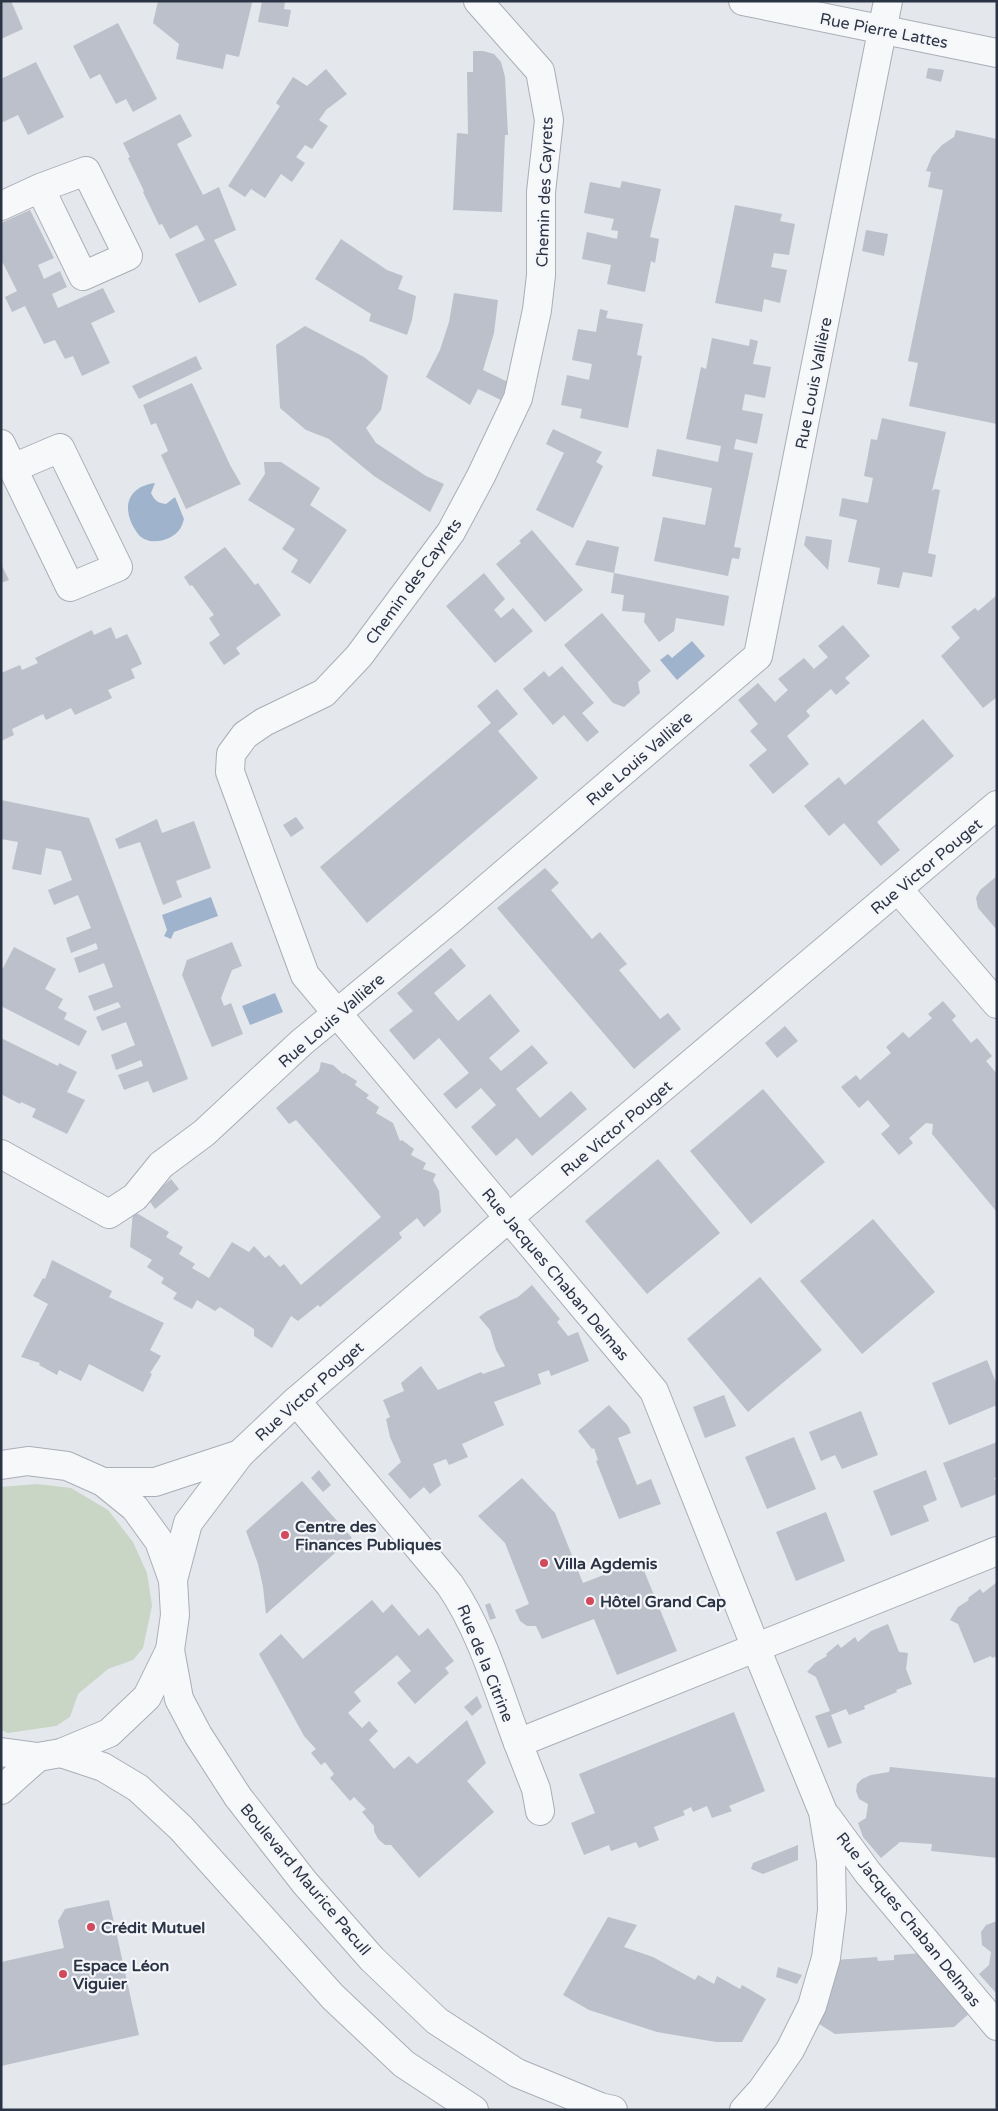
<svg xmlns="http://www.w3.org/2000/svg" width="998" height="2111" font-family="'Varela Round',sans-serif">
<style>
.green{fill:#c9d6c5}
.water{fill:#9fb4cc}
.building{fill:#bbc0ca}
.lines{fill:none;stroke-linecap:round;stroke-linejoin:round}
.minor-casing{stroke:#a9aeb7;stroke-width:30}
.minor{stroke:#f7f8fa;stroke-width:28}
.poi-dot{fill:#d1495b;stroke:#f4f6f9;stroke-width:2}
.labels{text-anchor:middle;stroke-width:4.5;stroke-linejoin:round;paint-order:stroke}
.street-label{font-size:16px;fill:#2b3445;stroke:#f4f6f9}
.poi-label{font-size:16px;font-weight:bold;fill:#2b3445;stroke:#f4f6f9;text-anchor:start}
</style>
<rect width="100%" height="100%" fill="#e4e7ec"/>
<polygon class="green" points="37,1484 71,1488 108,1510 133,1542 147,1573 152,1606 143,1648 133,1660 108,1669 78,1694 70,1717 56,1726 8,1733 1,1730 1,1487"/>
<g class="water">
<path d="M155,483L151,493C155,501 158,503 166,504L175,497L184,519C183,522 182,526 180,529C172,541 148,547 138,534C121,511 125,487 155,483Z"/>
<polygon points="692,641 705,656 677,680 660,660 668,654 672,658"/>
<polygon points="211,897 218,916 174,932 171,939 164,936 167,930 162,915"/>
<polygon points="275,993 283,1012 250,1025 242,1006"/>
</g>
<g class="building">
<polygon points="1,1 11,1 23,29 1,39"/>
<polygon points="158,1 245,1 252,3 239,57 226,54 223,69 176,59 179,44 153,23"/>
<polygon points="262,1 285,1 284,9 291,10 288,27 258,22"/>
<polygon points="118,23 157,99 133,112 126,99 116,104 100,74 90,79 73,46"/>
<polygon points="473,51 483,51 494,54 501,62 505,77 508,135 505,135 502,212 453,210 457,133 468,134 467,72 473,72"/>
<polygon points="36,62 64,117 28,135 18,115 1,123 1,79"/>
<polygon points="928,68 944,70 941,82 926,78"/>
<polygon points="326,69 347,94 326,110 319,120 328,126 312,149 305,145 296,157 305,163 292,182 281,174 265,198 251,189 245,197 228,186 280,106 276,103 293,77 307,86"/>
<polygon points="180,114 192,136 177,144 203,195 219,187 236,230 214,240 237,285 199,303 175,254 205,240 197,225 170,239 162,224 159,225 143,192 144,191 128,158 130,157 123,143"/>
<polygon points="956,130 997,139 997,424 909,406 918,363 908,361 943,190 928,187 931,172 926,171 932,156 942,145 954,137"/>
<polygon points="622,181 661,189 650,237 659,239 655,263 651,261 645,292 607,284 611,265 582,259 587,232 617,239 618,231 611,230 614,219 584,213 590,182 620,188"/>
<polygon points="735,205 782,214 780,221 795,224 789,255 774,253 771,267 787,270 780,303 764,299 762,312 715,303"/>
<polygon points="30,210 54,258 38,265 44,279 60,271 67,287 52,294 58,308 103,288 115,312 91,323 110,363 82,376 73,356 65,359 55,340 44,344 25,306 12,312 5,297 17,291 3,263 1,264 1,223"/>
<polygon points="866,230 888,234 884,256 862,251"/>
<polygon points="341,239 387,270 403,276 398,289 416,296 412,320 407,335 369,321 371,314 315,279"/>
<polygon points="454,293 498,300 494,333 483,370 508,382 501,400 478,389 470,405 426,377 440,350 449,322"/>
<polygon points="600,309 608,311 606,318 643,324 637,355 642,356 628,428 580,418 582,409 561,405 567,375 589,380 592,364 572,360 578,329 596,332"/>
<polygon points="305,326 364,357 388,376 381,410 366,428 376,443 426,476 444,484 430,512 374,476 329,439 306,430 280,408 276,345"/>
<polygon points="712,338 749,346 750,339 758,341 753,364 771,367 765,398 745,394 742,410 763,414 757,444 736,439 734,449 753,453 734,547 741,548 739,559 732,558 728,576 654,561 663,517 705,525 712,488 652,476 657,449 718,462 721,446 686,439 701,367 706,369"/>
<polygon points="196,356 202,369 139,399 132,386"/>
<polygon points="192,383 230,465 241,484 186,509 161,455 168,451 156,423 151,425 143,405"/>
<polygon points="882,418 946,432 932,491 935,489 940,490 928,553 936,555 932,577 903,572 899,588 877,584 880,568 848,562 857,520 839,516 842,498 868,503 873,478 864,476 871,439 877,440"/>
<polygon points="553,429 602,452 596,462 603,466 573,528 536,510 564,453 546,444"/>
<polygon points="264,462 281,462 320,488 310,505 347,530 310,584 291,572 298,560 282,549 295,529 248,500 265,474"/>
<polygon points="532,530 583,590 545,622 496,564 521,543 519,541"/>
<polygon points="806,536 832,540 828,570 804,545"/>
<polygon points="587,540 619,547 614,573 575,565"/>
<polygon points="225,547 255,585 258,583 281,615 236,648 240,654 224,665 209,643 220,635 209,618 214,615 192,585 190,586 184,577"/>
<polygon points="1,564 9,580 1,583"/>
<polygon points="484,573 505,599 494,610 501,618 513,608 533,631 495,663 446,606"/>
<polygon points="614,573 729,596 724,626 676,618 674,631 659,642 644,622 645,613 622,611 624,595 611,593"/>
<polygon points="997,595 997,697 983,708 941,656 960,638 951,627 975,608 978,611"/>
<polygon points="602,613 651,671 638,682 640,693 624,707 613,703 564,645"/>
<polygon points="843,625 870,656 845,678 850,683 836,695 831,689 806,711 810,716 787,736 809,764 773,794 749,765 767,750 750,731 758,724 738,700 758,683 775,702 788,690 778,679 804,658 814,669 828,657 818,646"/>
<polygon points="111,627 116,639 127,634 137,653 142,664 131,669 135,678 108,690 112,698 75,715 71,708 46,720 43,714 12,729 14,735 1,741 1,673 20,665 22,670 38,663 35,658 92,630 94,635"/>
<polygon points="562,666 594,703 582,713 599,732 587,742 564,715 553,725 523,689 544,671 549,677"/>
<polygon points="497,689 518,714 498,731 538,778 367,923 320,867 491,723 477,706"/>
<polygon points="923,719 954,756 877,822 900,850 881,866 844,823 829,836 804,806 839,777 845,785"/>
<polygon points="1,800 89,818 188,1079 153,1093 148,1081 124,1090 118,1075 143,1066 141,1060 116,1070 111,1055 135,1045 126,1022 102,1031 96,1017 121,1007 118,1002 94,1011 88,996 113,987 104,963 79,973 74,958 98,949 96,943 71,953 66,938 91,928 78,895 54,905 48,890 72,880 61,851 46,848 41,875 12,869 18,842 1,839"/>
<polygon points="296,817 304,828 291,837 283,825"/>
<polygon points="157,819 162,833 194,821 211,868 176,881 182,897 163,905 140,842 119,849 115,839"/>
<polygon points="545,868 559,883 551,890 592,939 600,932 627,964 619,970 660,1019 668,1013 681,1029 634,1069 497,908"/>
<polygon points="997,876 997,930 978,908 976,898 980,890"/>
<polygon points="232,942 242,966 232,970 221,998 224,1006 231,1003 243,1034 212,1047 182,975 187,960"/>
<polygon points="14,947 56,969 45,989 63,999 58,1008 67,1013 64,1019 87,1031 79,1046 1,1006 1,967 3,968"/>
<polygon points="451,948 466,966 434,993 458,1021 490,994 520,1031 489,1058 501,1071 532,1045 548,1063 516,1089 540,1118 571,1091 587,1109 532,1156 517,1138 496,1156 471,1127 496,1105 481,1088 456,1109 443,1094 469,1073 439,1038 414,1060 389,1030 413,1011 397,993"/>
<polygon points="943,1001 956,1016 952,1020 971,1043 977,1038 992,1056 986,1061 997,1074 997,1212 932,1134 933,1124 926,1123 909,1138 913,1143 899,1155 881,1134 890,1126 868,1100 859,1108 841,1087 856,1075 860,1080 891,1053 886,1047 903,1032 909,1038 932,1018 928,1014"/>
<polygon points="785,1026 798,1041 777,1058 765,1043"/>
<polygon points="1,1038 58,1066 59,1063 77,1072 67,1092 85,1100 67,1134 32,1117 36,1109 21,1102 20,1104 1,1094"/>
<polygon points="321,1062 333,1065 343,1074 344,1073 357,1081 355,1085 369,1095 366,1098 379,1107 376,1113 393,1123 400,1141 402,1140 414,1149 411,1155 426,1163 423,1169 436,1174 433,1180 439,1191 441,1212 424,1227 417,1218 399,1233 402,1238 320,1307 318,1305 298,1321 291,1316 272,1348 254,1336 254,1329 220,1307 215,1311 197,1300 192,1309 173,1299 177,1293 161,1283 164,1278 147,1267 152,1260 130,1247 133,1211 169,1232 166,1237 183,1247 179,1254 195,1264 192,1268 209,1278 232,1242 249,1252 254,1246 265,1258 269,1255 280,1267 284,1264 301,1285 381,1217 296,1120 289,1124 276,1108 319,1071"/>
<polygon points="763,1089 825,1162 751,1224 690,1151"/>
<polygon points="658,1159 720,1233 647,1294 585,1221"/>
<polygon points="171,1179 179,1189 155,1209 148,1199"/>
<polygon points="873,1219 935,1292 862,1354 800,1281"/>
<polygon points="52,1260 112,1291 109,1297 164,1323 150,1350 161,1356 150,1373 152,1374 143,1392 89,1364 81,1381 59,1370 57,1375 39,1365 40,1363 21,1357 48,1304 33,1296 43,1278 45,1279"/>
<polygon points="760,1277 822,1350 748,1412 687,1339"/>
<polygon points="532,1285 560,1319 557,1322 568,1336 578,1332 589,1361 551,1376 549,1370 538,1374 541,1384 494,1402 504,1425 462,1444 468,1457 449,1465 446,1459 433,1464 441,1485 430,1494 424,1487 410,1499 388,1474 401,1462 390,1437 386,1419 390,1417 383,1400 404,1391 401,1383 421,1366 438,1390 481,1372 483,1374 505,1366 496,1350 490,1330 479,1317 487,1311 518,1297"/>
<polygon points="987,1360 997,1385 997,1405 949,1425 932,1383"/>
<polygon points="724,1395 736,1426 705,1438 693,1407"/>
<polygon points="609,1405 628,1426 631,1433 618,1438 637,1485 651,1479 661,1504 619,1519 596,1461 598,1460 594,1448 592,1449 578,1431"/>
<polygon points="861,1411 878,1455 842,1469 835,1455 821,1461 809,1432"/>
<polygon points="794,1437 816,1489 767,1509 745,1457"/>
<polygon points="997,1442 997,1477 994,1478 997,1483 997,1494 961,1508 943,1463"/>
<polygon points="319,1470 331,1485 323,1492 311,1478"/>
<polygon points="926,1470 937,1500 923,1506 929,1521 891,1536 873,1491"/>
<polygon points="522,1478 555,1513 583,1583 640,1561 677,1651 617,1675 594,1619 542,1639 536,1626 527,1626 520,1621 515,1610 529,1604 505,1543 478,1516"/>
<polygon points="302,1481 352,1538 266,1614 263,1587 258,1564 246,1531"/>
<polygon points="826,1512 845,1561 796,1581 776,1532"/>
<polygon points="997,1582 997,1656 992,1658 991,1656 974,1663 958,1624 950,1620 958,1607 969,1600 968,1598 980,1589 983,1593"/>
<polygon points="372,1600 383,1613 392,1604 419,1636 428,1628 454,1661 445,1668 449,1673 415,1704 397,1683 411,1671 397,1655 354,1692 361,1701 348,1713 362,1728 369,1721 378,1731 369,1740 394,1769 409,1756 417,1764 467,1720 486,1763 467,1781 494,1812 419,1878 391,1845 385,1845 378,1839 374,1831 374,1826 362,1812 366,1809 354,1797 350,1801 330,1778 334,1774 325,1762 321,1765 311,1753 316,1749 304,1736 259,1654 281,1634 303,1659"/>
<polygon points="490,1603 496,1618 490,1620 485,1605"/>
<polygon points="888,1624 899,1652 908,1653 906,1669 912,1684 896,1690 897,1692 864,1706 865,1709 849,1715 846,1709 831,1715 842,1743 828,1748 815,1716 830,1711 816,1677 807,1672 815,1663 827,1656 826,1654 838,1644 841,1648 855,1637 858,1642 871,1631"/>
<polygon points="477,1696 482,1707 472,1716 464,1707"/>
<polygon points="734,1712 765,1791 729,1806 732,1811 712,1818 707,1806 693,1812 691,1807 683,1811 685,1815 654,1827 659,1840 639,1848 636,1842 611,1851 609,1845 584,1855 571,1823 595,1813 579,1774"/>
<polygon points="890,1767 997,1778 997,1858 931,1851 932,1844 900,1842 881,1858 863,1837 858,1823 866,1818 868,1804 859,1799 856,1791 857,1784 862,1779 871,1775 889,1772"/>
<polygon points="798,1845 798,1860 763,1874 751,1869 753,1863"/>
<polygon points="109,1900 139,2035 1,2066 1,1962 64,1948 58,1921 65,1909"/>
<polygon points="608,1917 637,1925 624,1947 653,1957 695,1980 698,1975 714,1984 717,1976 740,1989 742,1985 766,1999 742,2042 716,2042 657,2032 589,2010 563,1995"/>
<polygon points="997,1921 997,1994 979,1974 989,1965 991,1952 982,1945 981,1932 986,1925"/>
<polygon points="922,1953 972,2011 954,2027 835,2034 816,2022 836,1960 877,1957 878,1961 894,1960 894,1955"/>
<polygon points="778,1967 802,1975 797,1984 776,1977"/>
</g>
<g class="lines">
<g class="minor-casing">
<g id="minor">
<polyline points="478,1 540,71 549,120 541,192 541,275 537,310 518,398 481,476 451,532 359,656 324,693 264,722 245,735 231,754 230,772 305,975 654,1391 756,1648 823,1812 831,1861 832,1910 826,1958 812,2006 790,2050 762,2090 744,2110"/>
<polyline points="743,1 997,53"/>
<polyline points="1,206 40,188 86,171 128,256 83,276 40,188"/>
<polyline points="1,444 70,587 118,567 60,448 13,468"/>
<polyline points="898,889 997,1004"/>
<polyline points="1,1154 109,1214 135,1197 161,1165 204,1133 302,1042 451,919 758,656 888,1"/>
<path d="M296,1401L450,1585C482,1632 498,1690 518,1743L997,1551"/>
<polyline points="1,1465 28,1461 67,1466 103,1482 135,1508 159,1541 173,1580 175,1615 170,1650 147,1697 109,1733 61,1753 38,1757 1,1752"/>
<polyline points="103,1482 155,1482 240,1454"/>
<polyline points="173,1580 188,1523 240,1454 296,1401 525,1204 997,805"/>
<polyline points="170,1650 179,1699 198,1735 238,1797 305,1883 372,1959 437,2021 517,2073 600,2107 613,2110"/>
<polyline points="518,1743 536,1789 540,1811"/>
<polyline points="61,1753 103,1767 138,1788 181,1828 333,1997 404,2064 474,2110"/>
<polyline points="1,1790 38,1757"/>
<polyline points="827,1817 868,1873 997,2026"/>
</g>
</g>
<use href="#minor" class="minor"/>
</g>
<g class="poi-dot">
<circle cx="285" cy="1535" r="5"/>
<circle cx="544" cy="1563" r="5"/>
<circle cx="590" cy="1601" r="5"/>
<circle cx="91" cy="1927" r="5"/>
<circle cx="63" cy="1974" r="5"/>
</g>
<g class="labels">
<g class="street-label">
<text transform="translate(884 30) rotate(11)" y="6">Rue Pierre Lattes</text>
<text transform="translate(544 192) rotate(-88)" y="6">Chemin des Cayrets</text>
<text transform="translate(813 383) rotate(-79)" y="6">Rue Louis Vallière</text>
<text transform="translate(413 581) rotate(-54)" y="6">Chemin des Cayrets</text>
<text transform="translate(639 758) rotate(-41)" y="6">Rue Louis Vallière</text>
<text transform="translate(926 866) rotate(-40)" y="6">Rue Victor Pouget</text>
<text transform="translate(331 1020) rotate(-41)" y="6">Rue Louis Vallière</text>
<text transform="translate(616 1128) rotate(-40)" y="6">Rue Victor Pouget</text>
<text transform="translate(556 1274) rotate(50)" y="6">Rue Jacques Chaban Delmas</text>
<text transform="translate(309 1391) rotate(-42)" y="6">Rue Victor Pouget</text>
<text transform="translate(486 1663) rotate(68)" y="6">Rue de la Citrine</text>
<text transform="translate(306 1879) rotate(50)" y="6">Boulevard Maurice Pacull</text>
<text transform="translate(909 1919) rotate(51)" y="6">Rue Jacques Chaban Delmas</text>
</g>
<g class="poi-label">
<text x="295" y="1532">Centre des<tspan x="295" dy="18">Finances Publiques</tspan></text>
<text x="554" y="1569">Villa Agdemis</text>
<text x="600" y="1607">Hôtel Grand Cap</text>
<text x="101" y="1933">Crédit Mutuel</text>
<text x="73" y="1971">Espace Léon<tspan x="73" dy="18">Viguier</tspan></text>
</g>
</g>
<rect width="998" height="2111" fill="none" stroke="#2b3445" stroke-width="5"/>
</svg>
